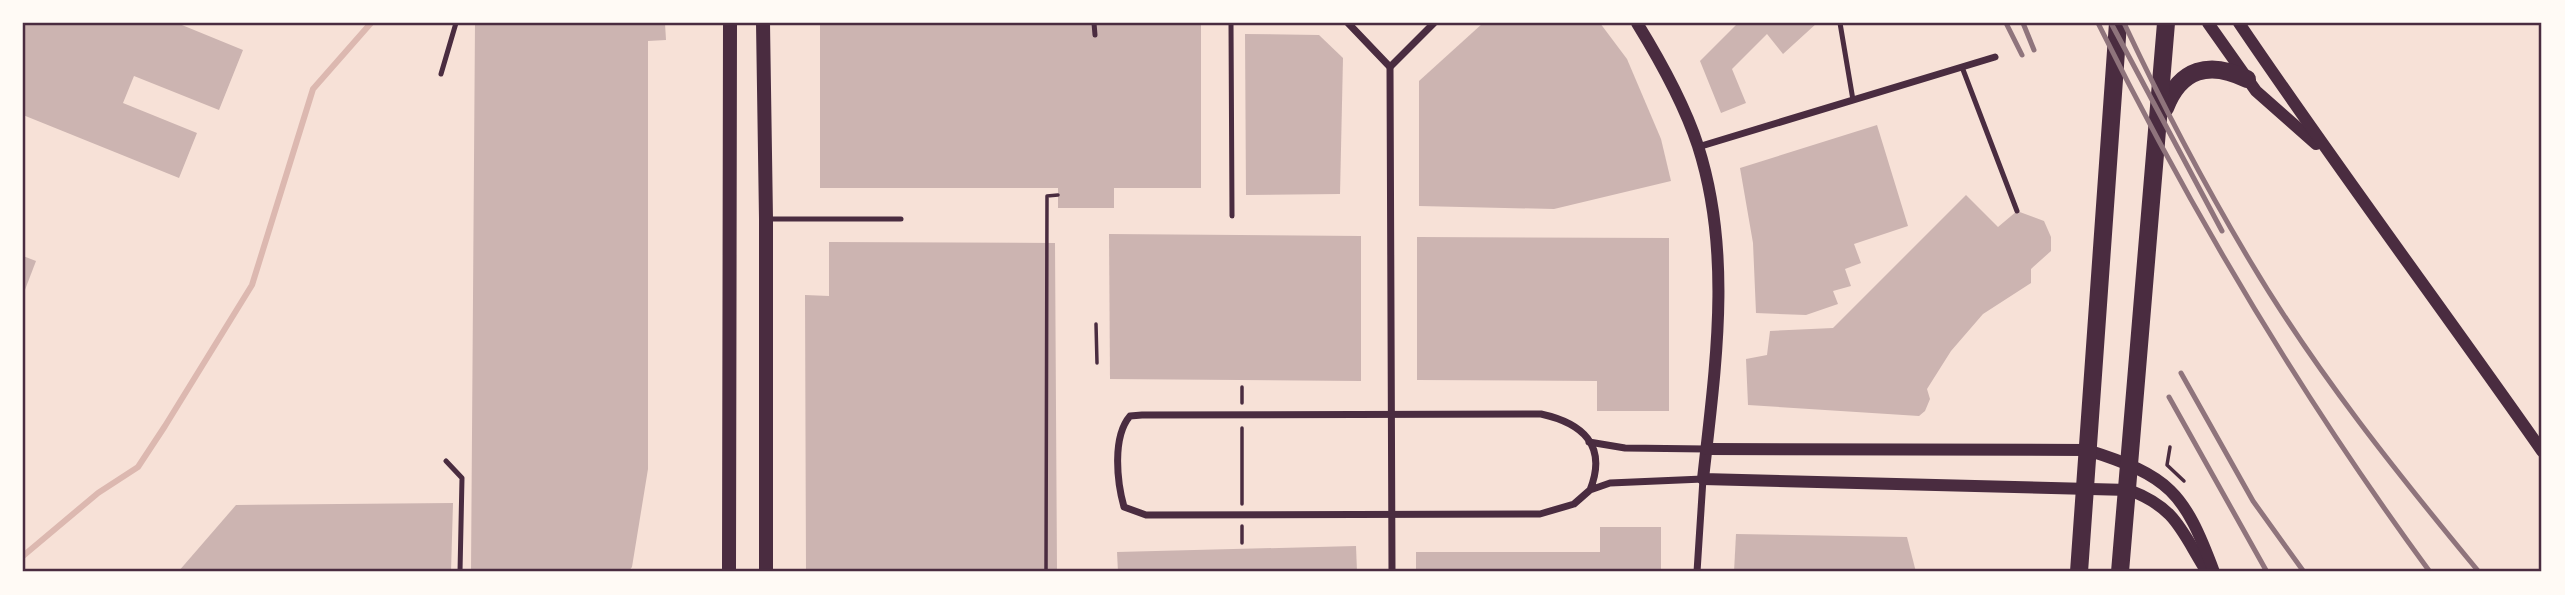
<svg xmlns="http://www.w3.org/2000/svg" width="2565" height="595" font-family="'Roboto Condensed',sans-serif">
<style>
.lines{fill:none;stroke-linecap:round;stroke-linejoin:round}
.stream{stroke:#dcb8b0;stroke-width:6}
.building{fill:#ccb4b1}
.path{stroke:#4a2c40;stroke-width:3.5}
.service{stroke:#4a2c40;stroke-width:5}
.minor{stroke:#4a2c40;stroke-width:7}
.tertiary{stroke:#4a2c40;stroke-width:12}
.secondary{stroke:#4a2c40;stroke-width:14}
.primary{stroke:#4a2c40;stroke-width:18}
.rail{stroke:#8f747c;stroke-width:5}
.neatline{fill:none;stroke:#4a2c40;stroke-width:2.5}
</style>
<rect width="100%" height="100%" fill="#f7e1d7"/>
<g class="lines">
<polyline class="stream" points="23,556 98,493 138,467 165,426 252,285 313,89 371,23"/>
</g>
<g class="building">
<polygon points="23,23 177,23 243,50 219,110 134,76 123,103 197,133 179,178 23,115"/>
<polygon points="475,23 665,23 666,40 648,41 648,469 632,567 628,572 471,572"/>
<polygon points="820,23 1201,23 1201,188 1114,188 1114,208 1058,208 1058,188 820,188"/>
<polygon points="1483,23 1600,23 1627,59 1661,139 1671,181 1554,209 1419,206 1419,81"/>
<polygon points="1738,23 1817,23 1783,54 1767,34 1732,69 1746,103 1721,113 1700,61"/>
<polygon points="1245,34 1319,35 1343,58 1340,194 1246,195"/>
<polygon points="1877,125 1908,226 1854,244 1861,263 1845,269 1851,286 1833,291 1838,304 1806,315 1756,313 1753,243 1740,168"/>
<polygon points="1966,195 1998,227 2017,211 2044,221 2051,237 2051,251 2031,269 2031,283 1983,314 1951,351 1927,389 1930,399 1925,411 1919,416 1748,405 1746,359 1767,355 1770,331 1833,328"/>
<polygon points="1109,234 1361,236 1361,381 1110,379"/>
<polygon points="1417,237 1669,238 1669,411 1597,411 1597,381 1417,380"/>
<polygon points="829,242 1055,243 1057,572 806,572 805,295 829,296"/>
<polygon points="23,256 36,261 23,295"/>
<polygon points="453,503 451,572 178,572 236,505"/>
<polygon points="1600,527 1661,527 1661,572 1416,572 1416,552 1600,552"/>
<polygon points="1736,534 1907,537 1916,572 1734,572"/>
<polygon points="1356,546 1357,572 1118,572 1117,552"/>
</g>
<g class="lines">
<g class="path">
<polyline points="256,23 261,23"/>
<polyline points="1096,324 1097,363"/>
<polyline points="1242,387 1242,403"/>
<polyline points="2170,447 2167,465 2184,481"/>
<polyline points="1242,504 1242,428"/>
<polyline points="1242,543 1242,526"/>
<polyline points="1046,572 1047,196 1058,195"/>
</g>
<g class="service">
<polyline points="1094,23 1095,35"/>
<polyline points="1231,23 1232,216"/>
<polyline points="1840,23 1853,100"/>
<polyline points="1962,67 2017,211"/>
<polyline points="441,74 456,23"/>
<polyline points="766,219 901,219"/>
<polyline points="446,461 462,478 460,572"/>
</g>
<g class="minor">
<polyline points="1348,23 1390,67 1392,572"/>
<polyline points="1390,67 1434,23"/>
<polyline points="1698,147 1995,57"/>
<polyline points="1589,442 1625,448 1706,449"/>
<path d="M1590,490C1608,445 1582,423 1541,414L1142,415L1130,416C1112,437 1117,482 1124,507L1146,515L1540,514L1574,504L1590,490L1610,483L1703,479L1697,572"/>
</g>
<g class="tertiary">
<path d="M1637,23C1661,62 1684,103 1698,146C1733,255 1715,369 1703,479L2129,490C2177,508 2181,531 2207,572"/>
<polyline points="2208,23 2256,91 2316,144"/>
<path d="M2239,23C2337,168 2442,308 2542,451"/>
<path d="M1706,449L2087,450C2170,476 2184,492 2214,572"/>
</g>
<g class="secondary">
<polyline points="763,23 766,219 766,572"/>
<polyline points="729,572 730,23"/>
</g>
<g class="primary">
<path d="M2165,108C2180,69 2209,60 2247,79"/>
<polyline points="2079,572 2118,23"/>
<polyline points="2120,572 2166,23"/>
</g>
<g class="rail">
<polyline points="2006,23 2022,55"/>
<polyline points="2023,23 2034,50"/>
<path d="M2098,23C2193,215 2303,399 2430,572"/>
<polyline points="2111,23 2222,231"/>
<path d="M2124,23C2162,104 2204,184 2250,261C2316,372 2397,473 2479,572"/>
<polyline points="2181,373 2253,501 2304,572"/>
<polyline points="2169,397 2267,572"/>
</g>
</g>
<rect width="2565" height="595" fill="none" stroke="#fffaf5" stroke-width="49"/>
<rect x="24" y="24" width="2516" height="546" class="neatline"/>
</svg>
